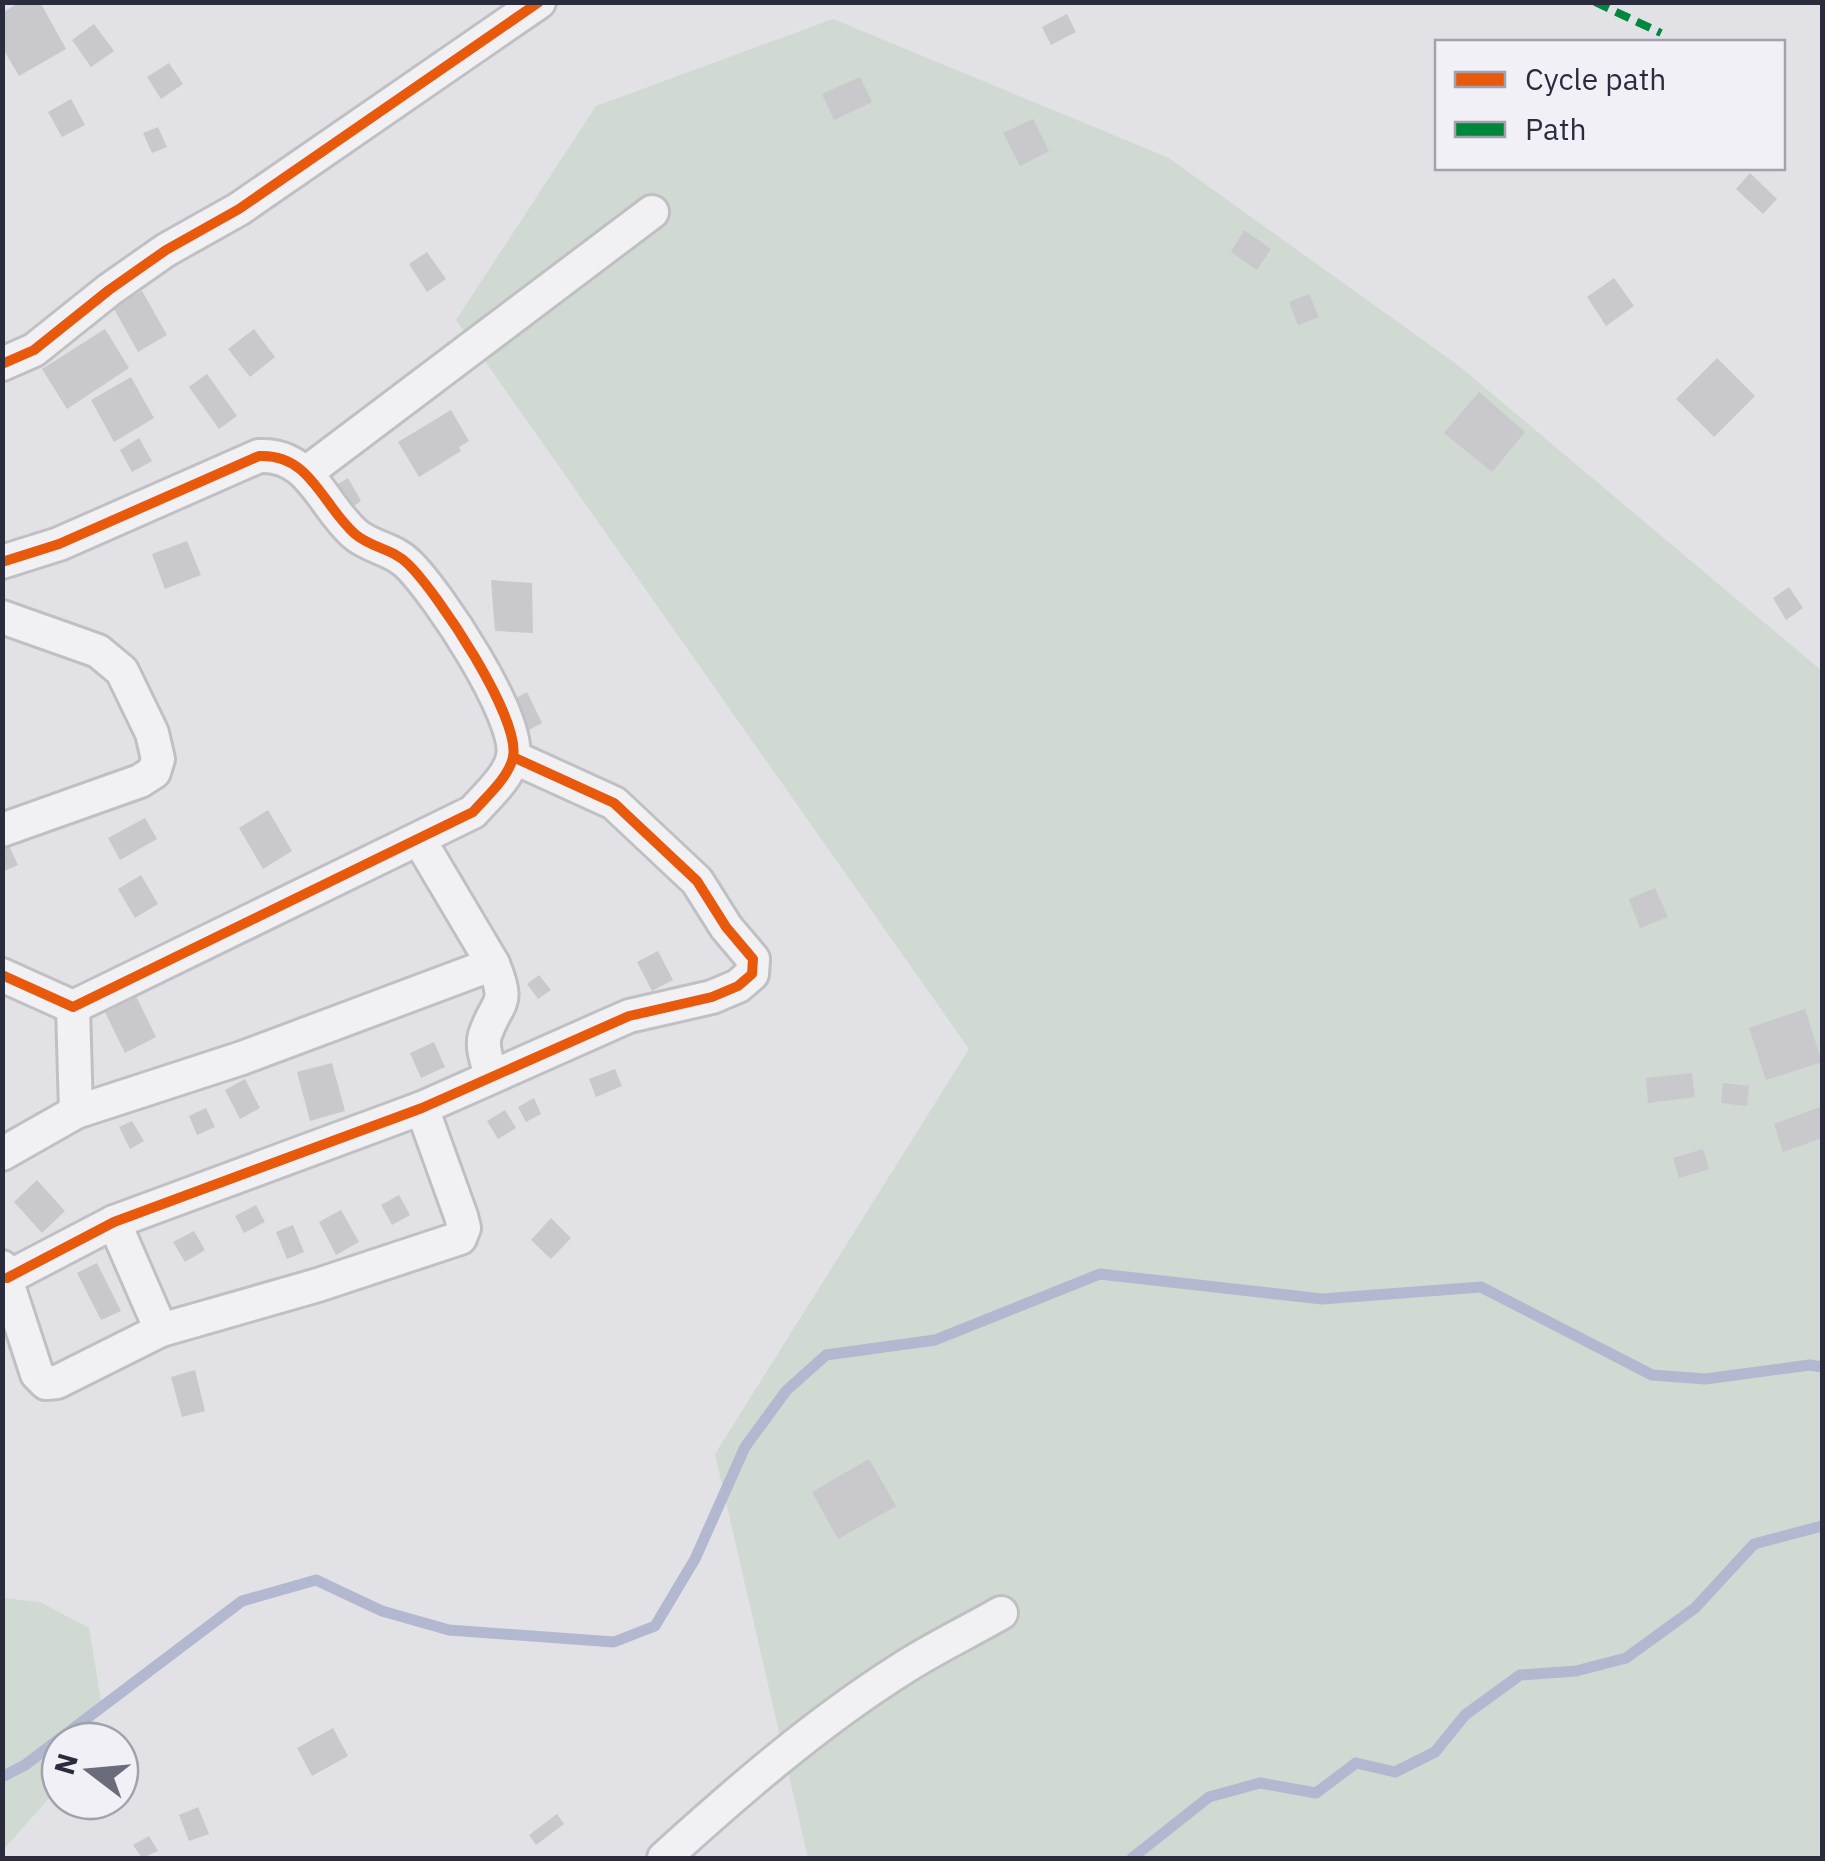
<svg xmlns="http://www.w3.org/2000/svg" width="1825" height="1861" font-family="'IBM Plex Sans',sans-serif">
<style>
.green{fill:#d0d9d2}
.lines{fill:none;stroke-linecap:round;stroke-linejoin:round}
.stream{stroke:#b2b8cf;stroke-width:11}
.building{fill:#c8c8cd}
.street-casing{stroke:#c0c0c4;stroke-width:38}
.street{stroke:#f1f1f4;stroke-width:32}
.quiet{stroke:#00873e;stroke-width:8;stroke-dasharray:15 8;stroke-linecap:butt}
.cycleway-casing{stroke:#f0f0f6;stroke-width:16}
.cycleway{stroke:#e8590c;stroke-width:10}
</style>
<rect width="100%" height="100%" fill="#e2e2e6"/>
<g class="green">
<polygon points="833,19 1169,158 1459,366 1822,671 1822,1858 808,1858 715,1454 969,1049 456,320 596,106"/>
<polygon points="3,1598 40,1602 89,1628 101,1701 84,1741 60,1741 60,1786 3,1850"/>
</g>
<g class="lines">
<g class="stream">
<polyline points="2,1777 25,1765 242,1601 316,1580 382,1611 449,1630 614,1642 655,1626 695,1559 745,1447 786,1391 826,1355 935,1340 1100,1274 1322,1299 1481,1287 1652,1375 1705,1379 1810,1365 1822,1367"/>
<polyline points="1132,1858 1209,1797 1260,1783 1316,1793 1356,1763 1395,1772 1435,1752 1465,1715 1520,1675 1576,1671 1626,1658 1695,1608 1754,1544 1822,1526"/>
</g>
</g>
<g class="building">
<polygon points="20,2 40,2 66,49 19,76 2,47 2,13"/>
<polygon points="1067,14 1076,32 1051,45 1042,27"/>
<polygon points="94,24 114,51 91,67 72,40"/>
<polygon points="169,63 183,84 161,99 147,77"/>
<polygon points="860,77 872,102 834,120 822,94"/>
<polygon points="71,99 85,125 62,137 48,112"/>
<polygon points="1033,119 1049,151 1020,166 1003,133"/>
<polygon points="158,127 167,147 152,153 143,133"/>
<polygon points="1750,173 1777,199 1763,214 1736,189"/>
<polygon points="1244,230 1271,249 1257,270 1231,252"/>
<polygon points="427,252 446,279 427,292 409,264"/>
<polygon points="1614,278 1634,306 1606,326 1587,297"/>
<polygon points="142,291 167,335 138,352 113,307"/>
<polygon points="1309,294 1319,317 1298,325 1289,302"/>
<polygon points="105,329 129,368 67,409 42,369"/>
<polygon points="254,329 275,357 250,377 228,349"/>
<polygon points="1717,358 1755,396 1714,437 1676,399"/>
<polygon points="207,374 237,416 219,429 189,387"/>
<polygon points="131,377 154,418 114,442 91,400"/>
<polygon points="1479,392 1525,432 1492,472 1444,433"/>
<polygon points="451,410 469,441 459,447 461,451 419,477 398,442"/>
<polygon points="139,438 152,461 132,472 120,450"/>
<polygon points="348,478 361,501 345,512 331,488"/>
<polygon points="187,541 201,575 165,589 152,554"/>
<polygon points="491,580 532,583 533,633 495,631"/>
<polygon points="1789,587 1803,608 1786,620 1773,598"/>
<polygon points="527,692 542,723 527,731 512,700"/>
<polygon points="268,810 292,851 263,869 239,828"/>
<polygon points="145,818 157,839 120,860 108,838"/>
<polygon points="2,831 18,865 2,872"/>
<polygon points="141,875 158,904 135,918 118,889"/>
<polygon points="1655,888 1668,917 1640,928 1629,899"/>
<polygon points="658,951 673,980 652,991 637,962"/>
<polygon points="539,975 551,990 538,999 527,984"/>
<polygon points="135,994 156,1037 125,1053 104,1010"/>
<polygon points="1805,1009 1822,1062 1766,1080 1749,1028"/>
<polygon points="434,1042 445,1067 421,1078 410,1053"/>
<polygon points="332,1063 345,1111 310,1121 297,1072"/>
<polygon points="615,1069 622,1086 596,1097 589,1079"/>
<polygon points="1692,1073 1695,1097 1648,1103 1646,1078"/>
<polygon points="245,1079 260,1108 240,1119 225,1090"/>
<polygon points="1723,1083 1749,1086 1747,1106 1721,1103"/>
<polygon points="534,1098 541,1114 526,1122 518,1107"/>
<polygon points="1820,1107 1822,1138 1783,1152 1774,1124"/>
<polygon points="206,1108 215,1127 197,1135 189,1116"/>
<polygon points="505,1110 516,1128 498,1139 487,1121"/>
<polygon points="132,1121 144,1141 130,1149 119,1127"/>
<polygon points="1703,1149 1709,1169 1679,1178 1673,1158"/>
<polygon points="37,1180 65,1211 42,1233 14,1202"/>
<polygon points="399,1195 410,1215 392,1225 381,1205"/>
<polygon points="256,1205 265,1222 244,1233 235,1216"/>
<polygon points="341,1210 359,1242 336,1255 319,1222"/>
<polygon points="551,1218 571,1238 551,1259 531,1240"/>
<polygon points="293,1225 304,1252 287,1259 276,1232"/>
<polygon points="194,1231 205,1250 185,1262 173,1242"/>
<polygon points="97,1263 121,1311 101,1320 77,1273"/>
<polygon points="195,1370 205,1411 182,1417 171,1377"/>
<polygon points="869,1459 896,1506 838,1539 812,1492"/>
<polygon points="333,1728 348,1756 312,1776 297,1748"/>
<polygon points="198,1807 209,1834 189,1841 179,1815"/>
<polygon points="557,1814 564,1824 536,1845 529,1835"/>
<polygon points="149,1836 158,1851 142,1858 133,1845"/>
</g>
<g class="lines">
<g class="street-casing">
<g id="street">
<polyline points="2,364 34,350 109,290 166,250 239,209 539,2"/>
<polyline points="306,473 652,212"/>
<path d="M2,562L59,544L259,456C310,453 322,505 355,534C371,548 392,548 408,564C437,592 521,718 513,757C509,777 486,797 473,812L73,1007L2,975"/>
<polyline points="2,617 98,651 122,671 152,733 158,759 154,772 140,781 2,830"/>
<path d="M420,841L493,964C511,1007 497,999 485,1035C481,1048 488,1063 491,1076"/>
<polyline points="73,1007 76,1112"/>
<polyline points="2,1154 76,1112 242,1058 493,964"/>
<polyline points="114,1222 161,1330"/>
<polyline points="2,1267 37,1374 46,1383 57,1382 161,1330 318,1285 460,1238 464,1228 461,1216 422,1108"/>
<polyline points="7,1278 114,1222 422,1108 629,1016 712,997 738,986 752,974 753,959 726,927 697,881 614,803 513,757"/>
<path d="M664,1858C738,1791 815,1724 900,1670C932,1649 968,1632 1001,1613"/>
</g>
</g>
<use href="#street" class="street"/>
<polyline class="quiet" points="1595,2 1661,33"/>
<g class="cycleway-casing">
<g id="cycleway">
<polyline points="2,364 34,350 109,290 166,250 239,209 539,2"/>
<path d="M2,562L59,544L259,456C310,453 322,505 355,534C371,548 392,548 408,564C437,592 521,718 513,757C509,777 486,797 473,812L73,1007L2,975"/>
<polyline points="7,1278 114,1222 422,1108 629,1016 712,997 738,986 752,974 753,959 726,927 697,881 614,803 513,757"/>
</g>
</g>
<use href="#cycleway" class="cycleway"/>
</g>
<rect width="1825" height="1861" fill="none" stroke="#2a2c3e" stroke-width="10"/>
<rect x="1435" y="40" width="350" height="130" fill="#f0f0f6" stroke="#a1a2ac" stroke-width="2.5"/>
<rect x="1455" y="72" width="50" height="15" fill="#e8590c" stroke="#a1a2ac" stroke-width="2.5"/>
<text x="1525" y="90" font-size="30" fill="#2a2c3e">Cycle path</text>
<rect x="1455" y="122" width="50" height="15" fill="#00873e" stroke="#a1a2ac" stroke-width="2.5"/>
<text x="1525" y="140" font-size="30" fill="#2a2c3e">Path</text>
<g transform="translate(90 1771) rotate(286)"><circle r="48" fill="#f0f0f6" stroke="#a1a2ac" stroke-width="2.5"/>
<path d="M0-8L18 38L0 25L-18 38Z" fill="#6a6c79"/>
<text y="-15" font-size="28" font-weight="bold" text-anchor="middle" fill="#2a2c3e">N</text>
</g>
</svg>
